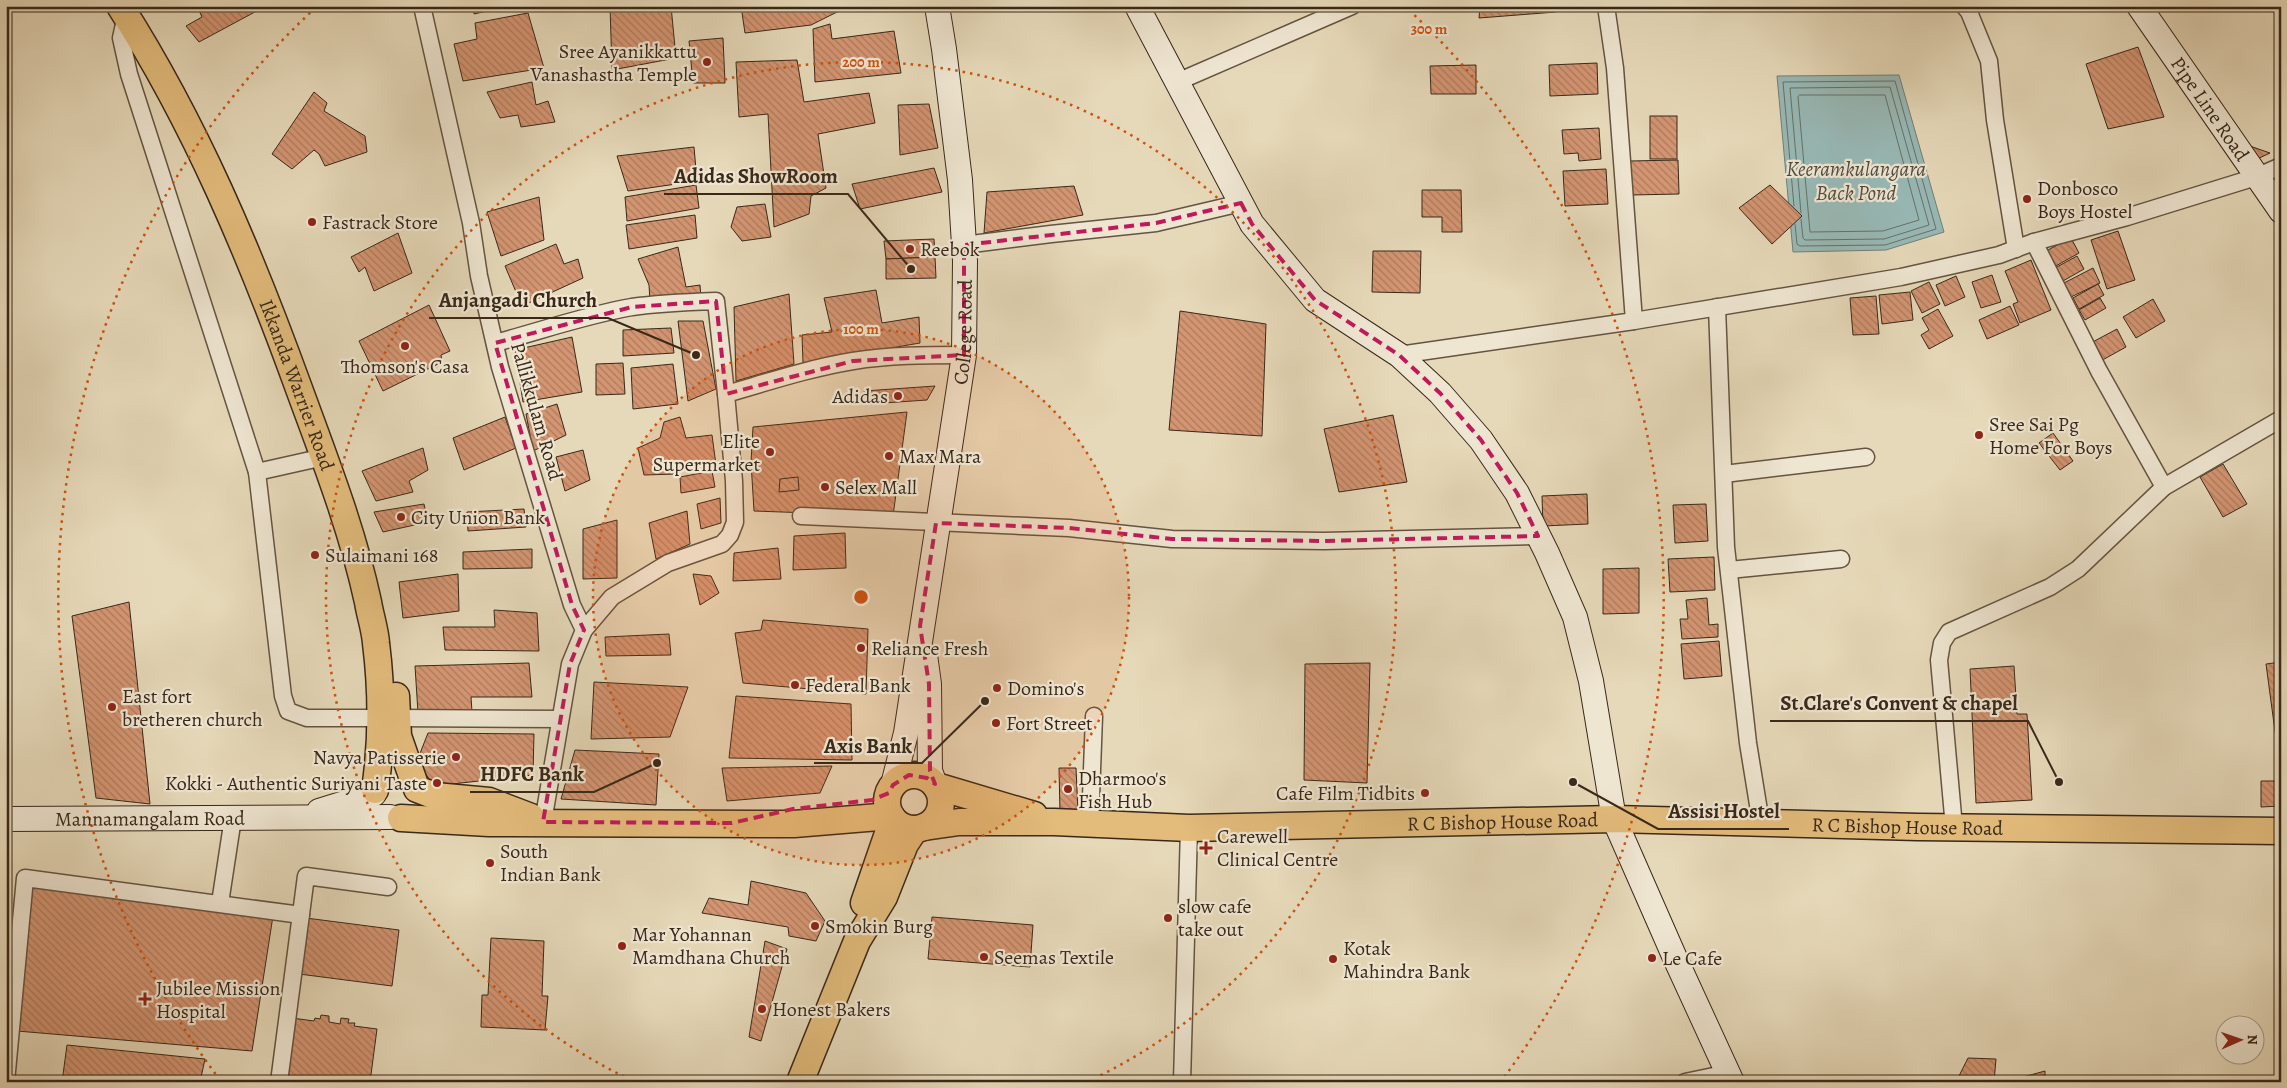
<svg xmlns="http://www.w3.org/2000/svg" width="2287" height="1088" font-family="Alegreya,serif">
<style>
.water{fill:#98b9b6;stroke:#727f77}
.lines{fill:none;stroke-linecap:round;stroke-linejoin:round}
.shore{stroke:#687068;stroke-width:1}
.building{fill:url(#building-back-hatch);stroke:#392819}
.street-casing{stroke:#645441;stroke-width:19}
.secondary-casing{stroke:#392819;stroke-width:26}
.primary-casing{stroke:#392819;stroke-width:29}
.street{stroke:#efe6d2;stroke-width:16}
.secondary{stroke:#efe6d2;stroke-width:24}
.primary{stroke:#e3bc7c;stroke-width:26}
.marked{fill:none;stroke:#c2185b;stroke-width:4;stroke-dasharray:10 6;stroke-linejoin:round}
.ring{fill:none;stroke:#ce520e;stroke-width:2.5;stroke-dasharray:2.5 5}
.poi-dot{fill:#8f2418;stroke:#efe6d2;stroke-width:2}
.labels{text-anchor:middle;stroke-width:4.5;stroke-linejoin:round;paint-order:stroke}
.poi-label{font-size:20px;fill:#392819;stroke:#efe6d2;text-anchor:start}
.street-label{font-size:20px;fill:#392819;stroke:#efe6d2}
.water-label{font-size:21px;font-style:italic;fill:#514c40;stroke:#efe6d2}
.centre{fill:#ce520e;stroke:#efe6d2;stroke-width:2.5}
.ring-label{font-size:15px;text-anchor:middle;font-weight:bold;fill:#ce520e;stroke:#efe6d2;stroke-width:4.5;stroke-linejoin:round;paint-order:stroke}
.leader{fill:none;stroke:#392819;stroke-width:2}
.callout-dot{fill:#392819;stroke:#efe6d2;stroke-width:2}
.callout-label{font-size:21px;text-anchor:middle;font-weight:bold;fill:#392819;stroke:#efe6d2;stroke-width:4.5;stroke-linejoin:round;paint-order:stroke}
</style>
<defs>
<pattern id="building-back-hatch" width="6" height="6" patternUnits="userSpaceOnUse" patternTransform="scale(1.25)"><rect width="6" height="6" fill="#d49572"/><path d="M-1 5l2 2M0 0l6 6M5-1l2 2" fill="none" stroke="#ad7a5d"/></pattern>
</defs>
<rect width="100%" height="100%" fill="#e6d9b9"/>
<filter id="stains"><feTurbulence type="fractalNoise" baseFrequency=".004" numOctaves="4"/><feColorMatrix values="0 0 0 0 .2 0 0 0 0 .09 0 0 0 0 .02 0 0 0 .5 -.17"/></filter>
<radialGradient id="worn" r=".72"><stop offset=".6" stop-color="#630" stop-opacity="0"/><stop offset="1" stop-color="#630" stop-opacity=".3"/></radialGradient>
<polygon class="water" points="1899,75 1944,232 1886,250 1793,252 1777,76"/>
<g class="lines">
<g class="shore">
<polygon points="1800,95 1885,95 1919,220 1883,231 1810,232 1798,97"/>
<polyline points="1794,206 1783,82 1895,81 1936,229 1885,245 1800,246 1797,244 1795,224"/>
<polyline points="1801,213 1790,88 1890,87 1929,225 1884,239 1805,240 1803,238 1801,219"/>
</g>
</g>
<g class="building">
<polygon points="197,6 266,6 199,42 186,26 202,17"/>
<polygon points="474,6 509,6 474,14"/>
<polygon points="610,6 671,6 676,58 612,70"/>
<polygon points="741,6 849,6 811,25 745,33"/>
<polygon points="1480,6 1556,6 1556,12 1479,18"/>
<polygon points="528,13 544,68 463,81 454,44 477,39 475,23"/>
<polygon points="830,24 832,39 894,31 901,73 815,82 813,29"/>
<polygon points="723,38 725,83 693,83 689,41"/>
<polygon points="2138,47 2164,117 2108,129 2086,64"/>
<polygon points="797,60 804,102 869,93 875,123 818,134 826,188 811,196 809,214 774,227 768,114 739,117 736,62"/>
<polygon points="1597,63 1598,94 1550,96 1549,65"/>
<polygon points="1476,65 1476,94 1431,94 1430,66"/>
<polygon points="532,82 536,105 548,101 555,122 521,127 518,115 500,118 487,92"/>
<polygon points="314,92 327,103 324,111 365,136 367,152 325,166 319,154 314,150 292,169 272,154"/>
<polygon points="929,104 938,148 900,155 898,105"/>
<rect x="1650" y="116" width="27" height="43"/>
<polygon points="1599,128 1601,159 1579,161 1578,153 1564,154 1562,130"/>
<polygon points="2244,144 2270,153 2255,160"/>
<polygon points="694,147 697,181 628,191 617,156"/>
<polygon points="1678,160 1679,194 1631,195 1630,161"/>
<polygon points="934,168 942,192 860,209 852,184"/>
<polygon points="1606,169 1608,204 1565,206 1563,171"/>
<polygon points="696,185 699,208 627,221 625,197"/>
<polygon points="1770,185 1802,216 1772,244 1739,208"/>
<polygon points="1074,186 1083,215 984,233 987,192"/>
<polygon points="1422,190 1461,190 1462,232 1442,232 1442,217 1422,217"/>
<polygon points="539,197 544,240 501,256 487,212"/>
<polygon points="765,204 771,237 742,241 731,227 737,207"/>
<polygon points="695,215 697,238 629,249 626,225"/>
<polygon points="2118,231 2135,280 2107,289 2091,240"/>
<polygon points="398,233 412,273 374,291 365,267 359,272 351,257"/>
<polygon points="2071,238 2079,253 2054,267 2046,251"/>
<polygon points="934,239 935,257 886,259 884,241"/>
<polygon points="556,244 564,264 578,259 583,278 522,306 505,266"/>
<polygon points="678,247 686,287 700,285 701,298 650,301 649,285 638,259"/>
<polygon points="1373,251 1421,251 1420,293 1372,292"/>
<polygon points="2077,256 2084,269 2063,281 2055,268"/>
<polygon points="935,257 936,278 886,279 886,259"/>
<polygon points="2031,260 2051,310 2020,323 2013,304 2018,302 2005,271"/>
<polygon points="2093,268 2100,283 2071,297 2064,283"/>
<polygon points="1992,275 2001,302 1981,308 1972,282"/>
<polygon points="1956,276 1965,297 1945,306 1936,285"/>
<polygon points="1929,282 1940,304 1922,313 1911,291"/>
<polygon points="2098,284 2104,295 2079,309 2073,298"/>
<polygon points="876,290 882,323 919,317 920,343 803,363 802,335 832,332 824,298"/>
<polygon points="1910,292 1913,320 1882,324 1879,295"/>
<polygon points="789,294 794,364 736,381 734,307"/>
<polygon points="1876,296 1879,334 1853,335 1850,298"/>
<polygon points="2100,298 2106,308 2085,320 2079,310"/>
<polygon points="2153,299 2165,321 2136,338 2123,317"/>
<polygon points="429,305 450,351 441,355 442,362 383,391 359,341"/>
<polygon points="2010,306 2019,325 1987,339 1979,320"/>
<polygon points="1938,309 1953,336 1929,349 1921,335 1929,330 1922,318"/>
<polygon points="1180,311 1266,324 1262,436 1169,430"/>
<polygon points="678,321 703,321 716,389 688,401"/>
<polygon points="671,328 674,353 623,356 623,330"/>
<polygon points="2117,329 2126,347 2097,363 2087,345"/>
<polygon points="572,337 582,392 523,402 515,350"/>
<polygon points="623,363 625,394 596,395 596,364"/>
<polygon points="673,364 678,404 633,409 631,368"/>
<polygon points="935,386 927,400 869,404 864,391"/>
<polygon points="557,404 566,435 533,451 526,414"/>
<polygon points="907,412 893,516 754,511 751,462 753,427"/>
<polygon points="1393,415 1407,482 1339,492 1324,429"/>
<polygon points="505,417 516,448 464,470 453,438"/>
<polygon points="680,417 686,438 712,435 716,465 679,464 678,474 644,475 638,448 660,438 664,422"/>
<polygon points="2053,433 2073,461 2060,470 2039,443"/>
<polygon points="423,448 428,470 409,481 413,492 376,501 362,471"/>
<polygon points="583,450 590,480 565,491 556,457"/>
<polygon points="2223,464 2247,504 2223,517 2200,477"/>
<polygon points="712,471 715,487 681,493 680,477"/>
<polygon points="798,477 799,490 779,492 780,479"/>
<polygon points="1587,494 1588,524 1543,526 1542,496"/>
<polygon points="720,498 721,523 701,529 697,504"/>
<polygon points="424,504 428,522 383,532 374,512"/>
<polygon points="1706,504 1708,541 1675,543 1673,505"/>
<polygon points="524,509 526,527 468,531 467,512"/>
<polygon points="687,511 690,544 656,559 649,523"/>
<polygon points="617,520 617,578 583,579 583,529"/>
<polygon points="845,533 846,568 793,570 794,536"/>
<polygon points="778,548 781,579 733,581 734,553"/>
<polygon points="532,549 532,568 463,569 463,552"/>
<polygon points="1714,557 1715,590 1670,592 1668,559"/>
<polygon points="1639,568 1639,613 1603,614 1603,569"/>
<polygon points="458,574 459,611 403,618 399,582"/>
<polygon points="693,574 711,576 719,593 700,605"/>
<polygon points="1707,598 1709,625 1718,624 1718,637 1682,639 1680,619 1688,619 1686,600"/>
<polygon points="129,602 150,804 96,798 72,616"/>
<polygon points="494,610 537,613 539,651 445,650 443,627 495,627"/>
<polygon points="763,620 868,629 866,694 743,683 735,633 761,630"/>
<polygon points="669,634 671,655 606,656 605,637"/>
<polygon points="1719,641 1722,676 1684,679 1681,644"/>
<polygon points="2281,662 2281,776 2266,664"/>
<polygon points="529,663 532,697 471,697 472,712 418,713 415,666"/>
<polygon points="1370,663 1367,783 1304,780 1305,664"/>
<polygon points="2014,666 2017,714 2027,714 2032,800 1976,803 1970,669"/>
<polygon points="594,682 688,687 670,737 591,739"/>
<polygon points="736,696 851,704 852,760 729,758"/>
<polygon points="428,733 534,734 533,775 434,786 417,761"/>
<polygon points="575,750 659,754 656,805 561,799"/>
<polygon points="832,766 820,793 727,801 722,768"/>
<polygon points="1059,768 1076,768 1078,811 1060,813"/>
<polygon points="2261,781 2281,781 2281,806 2261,807"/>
<polygon points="751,881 806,893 825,921 816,941 789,936 788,927 702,913 709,898 748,905"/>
<polygon points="33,886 273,916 252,1051 17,1031"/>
<polygon points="932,917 1033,925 1030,967 928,959"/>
<polygon points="306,918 399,930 392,986 299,974"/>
<polygon points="491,938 544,941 542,996 548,996 545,1030 481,1027 482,995 488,995"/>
<polygon points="765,941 787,949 761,1041 749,1037"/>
<polygon points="321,1015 329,1016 329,1022 340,1024 341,1018 349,1019 348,1023 355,1023 354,1026 377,1029 370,1082 283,1082 292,1018 314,1021 315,1018 320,1019"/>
<polygon points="67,1045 205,1059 200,1082 62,1082"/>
<polygon points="1968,1058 1996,1059 1994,1082 1956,1082"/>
<polygon points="2045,1071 2045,1082 2005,1082"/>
</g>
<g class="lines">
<g class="street-casing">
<g id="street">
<polyline points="422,6 471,223 479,276 500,367 572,605 584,630 570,664 543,822"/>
<polyline points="1964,6 1969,12 1989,61 1995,120 2016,249"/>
<polyline points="126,15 121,38 129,74 257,472"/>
<polyline points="1177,82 1352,6"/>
<polyline points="2034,242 2099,371 2164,487"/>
<polyline points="964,245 1051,234 1156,223 1241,203"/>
<polyline points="1717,307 1726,547 1748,743 1761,823"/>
<polyline points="1634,321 1901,277 1999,255 2034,242 2127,217 2256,177 2281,166"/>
<path d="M495,343C540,331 586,315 632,307C660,303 688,302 716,301L726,394"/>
<polyline points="1399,355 1634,321 1615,68 1606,6"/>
<polyline points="324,457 257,472 283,696 288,711 307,718 380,718"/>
<polyline points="1724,474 1866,457"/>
<polyline points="801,516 1069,528 1172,539 1324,541 1538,536"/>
<polyline points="1729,570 1841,559"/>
<path d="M584,630L612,597L668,563L722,544L730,535L735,522L734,481L726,394C768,382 810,368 853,361C889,355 927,355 964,355"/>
<polyline points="396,718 560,719"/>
<polyline points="1090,824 1094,716"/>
<polyline points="1954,827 1939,660 1942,643 1949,632 2050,587 2078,569 2164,487 2281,419"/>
<polyline points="220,903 233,818"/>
<polyline points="6,1082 25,878 301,915"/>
<polyline points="279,1082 306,876 388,887"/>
<polyline points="1182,1082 1189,828"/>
<polyline points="1685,1082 1728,1073"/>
</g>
</g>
<g class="secondary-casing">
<g id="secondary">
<polyline points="1137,6 1252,224 1315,300 1399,355 1440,393 1481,440 1517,493 1547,553 1575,617 1591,681 1614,819 1675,958 1732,1082"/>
<path id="s1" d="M2139,6L2281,211"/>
<polyline points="925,655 929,684 930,771 935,784"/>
<path id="s2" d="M893,785L906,733L964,355L965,261L960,180L944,49L937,6"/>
<polyline points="319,811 374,794"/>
<path id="s3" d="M6,819L390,817"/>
</g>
</g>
<g class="primary-casing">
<g id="primary">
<path id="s4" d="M120,6C196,125 250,254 298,386C324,457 352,528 368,602C370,615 375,629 376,643C382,691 382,742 375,790"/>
<polyline points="396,696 398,736 414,782"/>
<circle cx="914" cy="802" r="27"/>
<polyline points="936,786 1034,815"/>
<polyline points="417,789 435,796 489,801 531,817"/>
<polyline points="401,818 489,823 794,824 891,816"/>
<path id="s5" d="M924,827L959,822H1054L1189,828L1614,819L1918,827L2281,831"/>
<polyline points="864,903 893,819"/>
<polyline points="800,1082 857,941 884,897 905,844 915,829"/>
</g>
</g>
<use href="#street" class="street"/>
<use href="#secondary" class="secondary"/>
<use href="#primary" class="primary"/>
</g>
<path class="marked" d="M1241,203L1252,224L1315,300L1399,355L1440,393L1481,440L1517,493L1538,536L1324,541L1172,539L1069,528L936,523L920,626L929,684L930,771L935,784L927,778L909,775L893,785L889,793L872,800L793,809L732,823L543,822L570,664L584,630L572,605L495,343L632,307L716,301L726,394L853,361L964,355V245L1156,223Z"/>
<circle cx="861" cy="597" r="268" fill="#ce520e" fill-opacity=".12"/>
<g class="ring">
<circle cx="861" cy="597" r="268"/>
<path d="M631 1080A535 535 0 1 1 1091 1080"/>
<path d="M220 1080A803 803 0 0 1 313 10M1409 10A803 803 0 0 1 1502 1080"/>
</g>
<g class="poi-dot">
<circle cx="707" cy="62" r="5"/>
<circle cx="2027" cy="199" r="5"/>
<circle cx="312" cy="222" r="5"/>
<circle cx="910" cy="249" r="5"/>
<circle cx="405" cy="346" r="5"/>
<circle cx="898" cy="396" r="5"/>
<circle cx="1979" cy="435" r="5"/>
<circle cx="770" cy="452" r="5"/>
<circle cx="889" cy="456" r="5"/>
<circle cx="825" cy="487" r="5"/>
<circle cx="401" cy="517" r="5"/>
<circle cx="315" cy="555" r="5"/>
<circle cx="861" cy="648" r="5"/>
<circle cx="795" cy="685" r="5"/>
<circle cx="997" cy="688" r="5"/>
<circle cx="112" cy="707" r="5"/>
<circle cx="996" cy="723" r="5"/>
<circle cx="456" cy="757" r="5"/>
<circle cx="437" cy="783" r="5"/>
<circle cx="1068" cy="789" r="5"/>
<circle cx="1425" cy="793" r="5"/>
<path d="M1203.5 840.5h5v5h5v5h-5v5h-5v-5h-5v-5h5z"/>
<circle cx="490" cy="863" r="5"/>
<circle cx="1168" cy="918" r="5"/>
<circle cx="815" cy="926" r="5"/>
<circle cx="622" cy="946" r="5"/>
<circle cx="984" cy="957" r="5"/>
<circle cx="1652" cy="958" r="5"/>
<circle cx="1333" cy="959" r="5"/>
<path d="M142.5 991.5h5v5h5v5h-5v5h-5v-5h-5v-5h5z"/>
<circle cx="762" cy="1009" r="5"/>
</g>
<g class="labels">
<g class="poi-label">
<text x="697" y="58" text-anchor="end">Sree Ayanikkattu<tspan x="697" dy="23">Vanashastha Temple</tspan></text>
<text x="2037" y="195">Donbosco<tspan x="2037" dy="23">Boys Hostel</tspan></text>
<text x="322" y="229">Fastrack Store</text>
<text x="920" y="256">Reebok</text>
<text x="405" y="373" text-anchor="middle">Thomson's Casa</text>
<text x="888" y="403" text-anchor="end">Adidas</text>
<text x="1989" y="431">Sree Sai Pg<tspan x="1989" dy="23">Home For Boys</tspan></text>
<text x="760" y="448" text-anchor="end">Elite<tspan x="760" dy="23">Supermarket</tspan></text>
<text x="899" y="463">Max Mara</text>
<text x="835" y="494">Selex Mall</text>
<text x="411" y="524">City Union Bank</text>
<text x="325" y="562">Sulaimani 168</text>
<text x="871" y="655">Reliance Fresh</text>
<text x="805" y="692">Federal Bank</text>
<text x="1007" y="695">Domino's</text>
<text x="122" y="703">East fort<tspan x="122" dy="23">bretheren church</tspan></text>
<text x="1006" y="730">Fort Street</text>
<text x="446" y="764" text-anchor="end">Navya Patisserie</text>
<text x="1078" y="785">Dharmoo's<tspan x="1078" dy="23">Fish Hub</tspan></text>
<text x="427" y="790" text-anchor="end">Kokki - Authentic Suriyani Taste</text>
<text x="1415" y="800" text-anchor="end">Cafe Film Tidbits</text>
<text x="1217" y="843">Carewell<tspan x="1217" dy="23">Clinical Centre</tspan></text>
<text x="500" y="858">South<tspan x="500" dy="23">Indian Bank</tspan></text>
<text x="1178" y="913">slow cafe<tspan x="1178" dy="23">take out</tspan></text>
<text x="825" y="933">Smokin Burg</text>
<text x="632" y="941">Mar Yohannan<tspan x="632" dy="23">Mamdhana Church</tspan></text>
<text x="1343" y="955">Kotak<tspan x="1343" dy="23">Mahindra Bank</tspan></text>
<text x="994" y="964">Seemas Textile</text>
<text x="1662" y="965">Le Cafe</text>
<text x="156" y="995">Jubilee Mission<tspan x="156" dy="23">Hospital</tspan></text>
<text x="772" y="1016">Honest Bakers</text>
</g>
<g class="street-label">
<text dy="7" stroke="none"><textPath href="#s1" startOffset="125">Pipe Line Road</textPath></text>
<text dy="7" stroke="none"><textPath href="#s2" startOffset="459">College Road</textPath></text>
<text dy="7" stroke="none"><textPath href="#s4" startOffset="419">Ikkanda Warrier Road</textPath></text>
<text transform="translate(537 411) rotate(74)" y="7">Pallikkulam Road</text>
<text dy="7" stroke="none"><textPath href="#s3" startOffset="144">Mannamangalam Road</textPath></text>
<text dy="7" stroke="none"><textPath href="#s5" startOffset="579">R C Bishop House Road</textPath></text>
<text dy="7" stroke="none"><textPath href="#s5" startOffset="984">R C Bishop House Road</textPath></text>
</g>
<g class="water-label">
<text x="1856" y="176">Keeramkulangara<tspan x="1856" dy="24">Back Pond</tspan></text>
</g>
</g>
<circle cx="861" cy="597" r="8" class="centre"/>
<g class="ring-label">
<text x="1429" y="34">300 m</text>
<text x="861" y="67">200 m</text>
<text x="861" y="334">100 m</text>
</g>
<path class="leader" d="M911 269L848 194H664M696 355L608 318H429M2059 782L2028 721H1770M985 701L922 763H814M657 763L594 792H470M1573 782L1658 829H1789"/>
<g class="callout-dot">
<circle cx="911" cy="269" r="5"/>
<circle cx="696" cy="355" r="5"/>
<circle cx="2059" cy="782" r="5"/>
<circle cx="985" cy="701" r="5"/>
<circle cx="657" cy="763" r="5"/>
<circle cx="1573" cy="782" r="5"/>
</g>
<g class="callout-label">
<text x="756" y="183">Adidas ShowRoom</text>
<text x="518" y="307">Anjangadi Church</text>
<text x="1899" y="710">St.Clare's Convent &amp; chapel</text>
<text x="868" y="753">Axis Bank</text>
<text x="532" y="781">HDFC Bank</text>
<text x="1724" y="818">Assisi Hostel</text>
</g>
<rect width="2287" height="1088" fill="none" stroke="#e6d9b9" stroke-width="25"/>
<rect x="8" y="8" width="2272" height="1073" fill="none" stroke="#392819" stroke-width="2.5"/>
<rect x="12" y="12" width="2262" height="1063" fill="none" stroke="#392819"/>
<g transform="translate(2240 1040) rotate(88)"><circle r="24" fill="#efe6d2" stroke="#a69a88"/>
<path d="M0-4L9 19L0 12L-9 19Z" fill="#8f2418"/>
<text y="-8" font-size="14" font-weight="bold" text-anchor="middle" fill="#392819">N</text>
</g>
<rect width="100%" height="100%" filter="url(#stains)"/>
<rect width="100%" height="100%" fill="url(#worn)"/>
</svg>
